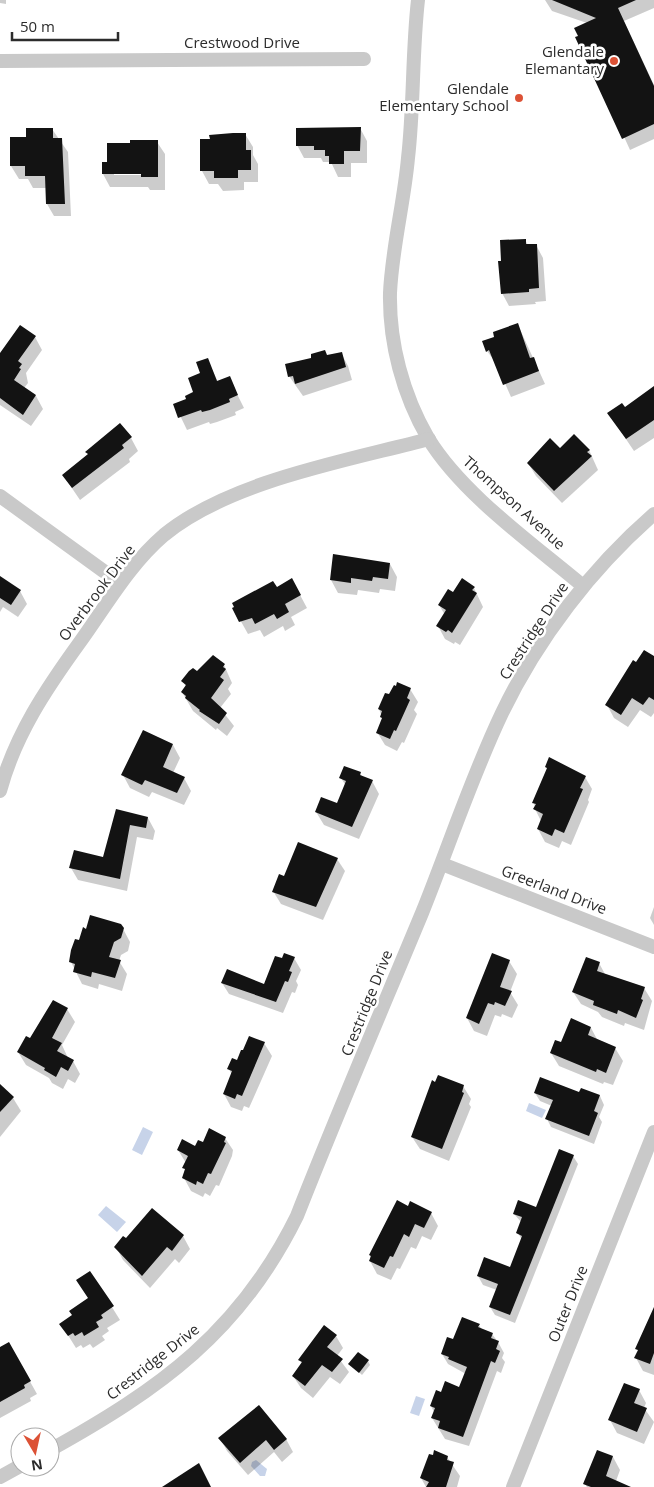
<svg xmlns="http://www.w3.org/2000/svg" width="654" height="1487" font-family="'Open Sans',sans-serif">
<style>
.water{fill:#c7d3e9}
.shadow{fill:#0003;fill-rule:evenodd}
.building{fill:#131313}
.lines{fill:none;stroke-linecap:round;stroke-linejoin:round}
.street{stroke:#c9c9c9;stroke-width:14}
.poi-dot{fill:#dc5236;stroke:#fff;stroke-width:2}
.labels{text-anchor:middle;stroke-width:5;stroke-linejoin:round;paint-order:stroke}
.street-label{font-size:15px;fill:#2c2c2c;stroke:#fff}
.poi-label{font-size:15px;fill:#2c2c2c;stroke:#fff;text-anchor:end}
</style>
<rect width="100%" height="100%" fill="#fff"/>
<g class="water">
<polygon points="529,1103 546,1110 542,1118 526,1111"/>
<polygon points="143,1127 153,1132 142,1155 132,1150"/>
<polygon points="106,1206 126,1222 117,1232 98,1215"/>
<polygon points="416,1396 425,1399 419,1416 410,1413"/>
<polygon points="256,1460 267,1469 265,1476 260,1476 251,1466 252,1462"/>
</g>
<g class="shadow">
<polygon points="0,0 6,0 6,4 0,3"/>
<polygon points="545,0 654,0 654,8 624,21 654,85 654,139 630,150 579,37 587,23 552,11"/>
<polygon points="360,128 367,141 367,163 351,163 351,177 338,177 331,162 323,162 321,158 304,158 297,145"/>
<polygon points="52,129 68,152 71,216 54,216 47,204 47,188 33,188 28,179 19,179 11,166 11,138 27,138"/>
<polygon points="245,134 253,147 253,155 258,164 258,182 244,182 244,190 223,191 218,184 209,184 202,171"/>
<path d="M157,142L165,154V190H150L148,187H110L103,174L108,163ZM114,173H147V175H114Z"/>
<polygon points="525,240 528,245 536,245 543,258 546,301 535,302 536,304 509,306 502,293 503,262"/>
<polygon points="518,325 545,384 511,397 496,363 487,351 496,337"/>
<polygon points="35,337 42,350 26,373 28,383 24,388 36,396 43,409 31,426 0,405 0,358"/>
<polygon points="341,353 348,366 352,380 303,396 289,376 327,356"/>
<polygon points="207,359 218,382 229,378 244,408 235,412 236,415 217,422 210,424 209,422 187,430 175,405 188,400 195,393"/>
<polygon points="654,388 654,438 634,451 609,414 624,409"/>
<polygon points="131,438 138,451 129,459 130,462 80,500 63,475"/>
<polygon points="560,450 589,450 598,470 562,503 536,476 528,463"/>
<polygon points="390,564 397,577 395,591 380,589 379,593 358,590 357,595 338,593 331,580"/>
<polygon points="0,578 20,591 27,604 18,617 3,607 0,612"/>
<polygon points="276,588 299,593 307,608 291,617 295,625 285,631 283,626 264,637 260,630 248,634 234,609"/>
<polygon points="474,588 483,607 460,645 455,642 454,644 445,639 438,626 445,615 439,605 454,594"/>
<polygon points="654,658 654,713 651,717 640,710 628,727 614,718 607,705 636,664"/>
<polygon points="224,665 232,683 228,689 231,694 220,708 234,726 227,736 217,728 216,730 193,711 182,692 186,687 183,681 197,673"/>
<polygon points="398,684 410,689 418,702 414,710 417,714 404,743 402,742 397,751 385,745 377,732 383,720 379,709"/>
<polygon points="173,745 180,758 173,773 184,778 191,791 184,805 152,792 149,797 130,788 123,775"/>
<polygon points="546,767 585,777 592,789 588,800 589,802 571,845 562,841 559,848 545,842 538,829 541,821 535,809 534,803 548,770"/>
<polygon points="360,773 363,778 372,781 379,794 359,839 324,825 316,812 338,805 346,786 341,778"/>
<polygon points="116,811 148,818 155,831 153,840 137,837 127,891 78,880 71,868 104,858"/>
<polygon points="337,859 345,871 323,920 281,904 273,891 285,878"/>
<polygon points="654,907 654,925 650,918"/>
<polygon points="121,925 130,942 128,951 121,955 119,961 127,974 122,991 99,984 98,989 82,984 71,962 80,942"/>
<polygon points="294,958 301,970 296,981 298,985 295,993 292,992 283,1013 229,994 222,983 265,986 283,960"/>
<polygon points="509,961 517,974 510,992 518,1005 512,1018 502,1014 501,1017 495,1015 487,1036 474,1031 467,1018"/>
<polygon points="599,963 606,976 644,988 652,1001 644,1030 625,1023 624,1026 602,1017 598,1012 581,1004 573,992"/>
<polygon points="67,1009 75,1022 62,1045 68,1058 73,1061 80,1074 75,1083 68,1079 63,1089 52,1083 49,1078 26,1065 18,1052"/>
<polygon points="591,1028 598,1041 615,1048 623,1061 613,1085 604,1082 603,1084 559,1066 551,1053 561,1044"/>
<polygon points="264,1043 272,1056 249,1108 244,1106 242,1111 231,1107 224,1094 232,1075 229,1069"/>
<polygon points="436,1083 463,1086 471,1099 469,1104 471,1107 449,1161 420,1149 412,1137"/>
<polygon points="2,1087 13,1098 21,1111 0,1137 0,1089"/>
<polygon points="535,1093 600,1096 604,1105 599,1117 602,1122 594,1144 551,1127 547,1119 552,1106 540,1101"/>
<polygon points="225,1138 233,1150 232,1156 219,1186 216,1185 210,1196 205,1193 203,1197 191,1191 184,1178 186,1163 178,1150"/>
<polygon points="573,1156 578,1164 515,1323 495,1315 490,1307 497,1290 483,1285 478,1276 510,1268 522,1240 518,1233 522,1223 514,1214 536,1209"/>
<polygon points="409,1207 431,1213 438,1226 431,1240 422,1236 416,1249 411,1247 400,1269 397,1268 391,1280 377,1274 370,1261 370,1255"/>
<polygon points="183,1236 190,1249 179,1263 175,1259 150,1288 123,1260 116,1247 126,1240"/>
<polygon points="90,1272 120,1320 107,1328 109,1331 102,1336 105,1340 93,1348 90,1344 83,1348 81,1345 76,1348 61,1324 74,1316 89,1299"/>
<polygon points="654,1320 654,1375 643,1371 636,1358 639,1351 637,1349"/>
<polygon points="479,1325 482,1330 492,1334 498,1342 504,1353 502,1358 505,1362 501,1373 497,1371 469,1446 445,1439 432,1418 434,1412 431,1406 441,1394 460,1388 466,1374 448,1364 442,1354 454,1341"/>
<polygon points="336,1336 343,1348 337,1356 349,1372 340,1384 330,1377 313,1398 301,1388 293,1376 302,1364 300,1360"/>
<polygon points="9,1344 37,1394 30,1398 31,1401 0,1418 0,1348"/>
<polygon points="368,1361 370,1365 362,1375 350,1364"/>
<polygon points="639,1390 646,1403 644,1408 654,1422 644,1444 617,1433 610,1420"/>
<polygon points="220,1438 286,1439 293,1452 282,1462 274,1452 248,1475 227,1451"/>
<polygon points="598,1451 613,1457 620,1470 616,1481 625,1487 587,1487 585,1484"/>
<polygon points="447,1457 460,1476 457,1487 426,1487 421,1478"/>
</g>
<g class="building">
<polygon points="552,0 636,0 618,8 654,86 654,124 622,139 575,37 578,36 574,28 596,18"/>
<polygon points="361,127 360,151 344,151 344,164 329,164 329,156 325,156 325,150 314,150 314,146 296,146 296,128"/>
<polygon points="26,128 53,128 53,138 62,138 65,204 46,204 45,176 25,176 25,166 10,166 10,137 26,137"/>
<polygon points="233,133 246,133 246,150 251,150 251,170 238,170 238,178 214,178 214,171 200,171 200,139 210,139 209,135"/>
<polygon points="130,140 158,140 158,177 141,177 141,174 102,174 102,162 107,162 107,143 130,143"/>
<polygon points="526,239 526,244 537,244 539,288 529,289 529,292 501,294 498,261 501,261 500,240"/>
<polygon points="518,323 530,358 534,357 539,371 503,385 489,350 486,352 482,341 494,337 493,332"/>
<polygon points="20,325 36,336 18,361 22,364 19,368 21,369 14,380 36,395 23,415 0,398 0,353"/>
<polygon points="325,350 327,355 342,352 346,367 295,384 293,376 288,377 285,364 311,358 311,354"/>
<polygon points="208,358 217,381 230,376 238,395 229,399 230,402 210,410 202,412 201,410 178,418 173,404 186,399 185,396 193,392 188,378 200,373 196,362"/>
<polygon points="654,386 654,420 626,439 607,413 622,403 625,407"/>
<polygon points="120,423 132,437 122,445 124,448 72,488 62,475 88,454 85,452"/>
<polygon points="574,434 590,450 587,452 592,456 554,491 527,463 550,438 560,448"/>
<polygon points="333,554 390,563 388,579 373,577 372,581 351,578 351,583 330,580"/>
<polygon points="0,576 21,590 11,605 0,598"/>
<polygon points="292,578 301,595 285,604 289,612 277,619 274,614 255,624 252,618 239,622 232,608 234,607 232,603 273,581 277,587"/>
<polygon points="462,578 475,587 472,590 477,593 452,633 448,630 446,632 436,626 446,610 438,605 448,589 453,592"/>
<polygon points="644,650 654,656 654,700 649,697 643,705 632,698 621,715 605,705 633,660 636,662"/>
<polygon points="213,655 225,664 223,667 226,669 220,677 224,680 211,698 227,713 219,724 199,711 200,710 185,698 186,696 181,692 186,685 181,681 189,671 193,668 197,671"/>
<polygon points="397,682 411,688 407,698 410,700 396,731 394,730 390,739 376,733 382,718 380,717 382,711 378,709 385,693 389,694 394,685 396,686"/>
<polygon points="143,730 173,744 163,767 185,777 177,793 145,780 142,785 121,775"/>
<polygon points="549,757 586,776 580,788 583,789 564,833 555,829 552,836 537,829 543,814 533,809 536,804 532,803 547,768 545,767"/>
<polygon points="344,766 361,772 360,775 373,780 352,827 315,812 321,797 337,803 346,781 339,778"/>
<polygon points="116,809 148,817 146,828 130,825 120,879 69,868 74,850 103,857"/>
<polygon points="298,842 338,858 316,907 272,892 279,874 284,876"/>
<polygon points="90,915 121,924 124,928 121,938 114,942 109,957 121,960 115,978 92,972 91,977 73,972 75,964 69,962 71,950 75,939 79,940 83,927 86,929"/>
<polygon points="284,953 295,957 289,971 292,972 288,982 285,981 276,1002 221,983 227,969 264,984 275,956 282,958"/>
<polygon points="492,953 510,960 500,987 512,991 505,1006 495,1002 494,1005 488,1003 479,1024 466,1018"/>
<polygon points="586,957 600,962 597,971 645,987 641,999 643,1000 636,1018 618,1010 617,1014 593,1005 594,1001 572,992"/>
<polygon points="53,1000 68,1008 52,1038 62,1043 57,1051 74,1060 68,1071 61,1067 56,1077 44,1070 45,1068 17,1052 26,1036 30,1038"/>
<polygon points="571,1018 591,1027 588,1035 616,1047 606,1073 597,1069 596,1072 550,1053 555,1040 561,1042"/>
<polygon points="249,1036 265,1042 242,1096 237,1094 235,1099 223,1094 232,1071 227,1069 232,1058 237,1060 241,1050 243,1050"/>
<polygon points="438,1075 464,1085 462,1092 464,1093 442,1149 411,1137 432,1080 435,1082"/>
<polygon points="540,1077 579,1092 581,1088 600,1095 594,1111 598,1113 589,1136 545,1119 553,1100 534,1093"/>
<polygon points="0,1084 14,1097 0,1112"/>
<polygon points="209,1128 226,1137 224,1142 226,1143 211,1174 208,1173 203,1184 197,1181 196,1185 182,1178 185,1169 182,1168 188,1156 177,1150 182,1139 195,1146 198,1140 203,1142"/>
<polygon points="559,1149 574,1155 510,1315 489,1307 498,1284 477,1276 484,1257 510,1267 522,1236 516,1233 522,1217 513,1214 518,1200 536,1207"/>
<polygon points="397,1200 408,1206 410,1201 432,1212 424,1228 415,1224 409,1237 404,1234 393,1257 390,1256 384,1268 369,1261 371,1256 369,1255"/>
<polygon points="152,1208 184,1235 172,1251 167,1247 142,1276 114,1247 123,1236 126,1238"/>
<polygon points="90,1271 114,1306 101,1315 103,1318 96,1322 99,1327 84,1336 82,1332 75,1336 73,1333 68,1336 59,1324 72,1315 69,1311 88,1298 76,1280"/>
<polygon points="654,1307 654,1353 650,1364 634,1358 638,1350 635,1349"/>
<polygon points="462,1317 480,1324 478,1327 493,1333 491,1338 499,1341 496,1349 500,1351 495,1363 491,1361 463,1437 438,1428 440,1421 431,1418 435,1408 430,1406 436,1390 441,1392 445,1381 459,1387 467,1367 448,1359 449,1357 441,1354 447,1337 453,1339"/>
<polygon points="324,1325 337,1335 327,1347 343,1359 332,1372 322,1365 305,1386 292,1376 302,1362 298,1360"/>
<polygon points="9,1342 31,1381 24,1385 25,1388 0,1402 0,1347"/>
<polygon points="358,1352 369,1360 359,1373 348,1364"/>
<polygon points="624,1383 640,1389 634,1403 647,1408 637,1432 608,1420"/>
<polygon points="259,1405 287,1439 274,1450 266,1440 240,1463 218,1438"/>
<polygon points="434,1450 448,1456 447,1460 454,1462 446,1487 426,1487 429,1482 420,1478 429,1454 433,1455"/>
<polygon points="597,1450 613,1456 606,1476 631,1487 591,1487 583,1484"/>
<polygon points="199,1463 211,1487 162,1487"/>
</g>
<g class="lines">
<g class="street">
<path d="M418,0C412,53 414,106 408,158C404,203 392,248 390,293C389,343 403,395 428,438C462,494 532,543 583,586"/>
<polyline points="0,61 364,59"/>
<polyline points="0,496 120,583"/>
<path d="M0,791C15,735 46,689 80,642C106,606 129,565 164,535C230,481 346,461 429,439"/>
<polyline points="442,864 654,947"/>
<path d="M50,1450C160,1389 240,1332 297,1216C337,1114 380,1014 422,913C449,846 471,778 502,713C538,638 592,568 654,514"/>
<polyline points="0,1477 20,1466"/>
<polyline points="513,1487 654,1132"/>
</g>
</g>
<g class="poi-dot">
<circle cx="614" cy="61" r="5"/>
<circle cx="519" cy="98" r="5"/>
</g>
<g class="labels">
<g class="street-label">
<text x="242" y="48">Crestwood Drive</text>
<text transform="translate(514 503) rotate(42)" y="5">Thompson Avenue</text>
<text transform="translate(97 593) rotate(-53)" y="5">Overbrook Drive</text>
<text transform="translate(534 631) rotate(-57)" y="5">Crestridge Drive</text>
<text transform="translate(554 890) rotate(21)" y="5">Greerland Drive</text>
<text transform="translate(367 1003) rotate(-68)" y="5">Crestridge Drive</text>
<text transform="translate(568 1304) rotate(-68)" y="5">Outer Drive</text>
<text transform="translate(153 1362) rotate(-38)" y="5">Crestridge Drive</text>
</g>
<g class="poi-label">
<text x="604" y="57">Glendale<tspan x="604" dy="17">Elemantary</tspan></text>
<text x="509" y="94">Glendale<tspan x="509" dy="17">Elementary School</tspan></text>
</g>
</g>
<g transform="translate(35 1452) rotate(171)"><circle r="24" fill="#ffffff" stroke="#ababab"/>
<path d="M0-4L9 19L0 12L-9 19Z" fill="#dc5236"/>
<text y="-8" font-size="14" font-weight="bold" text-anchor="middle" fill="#2c2c2c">N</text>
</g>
<path d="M12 32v8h106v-8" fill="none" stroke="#2c2c2c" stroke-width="2.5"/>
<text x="20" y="32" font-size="15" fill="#2c2c2c" stroke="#ffffff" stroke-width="4" paint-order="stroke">50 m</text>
</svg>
